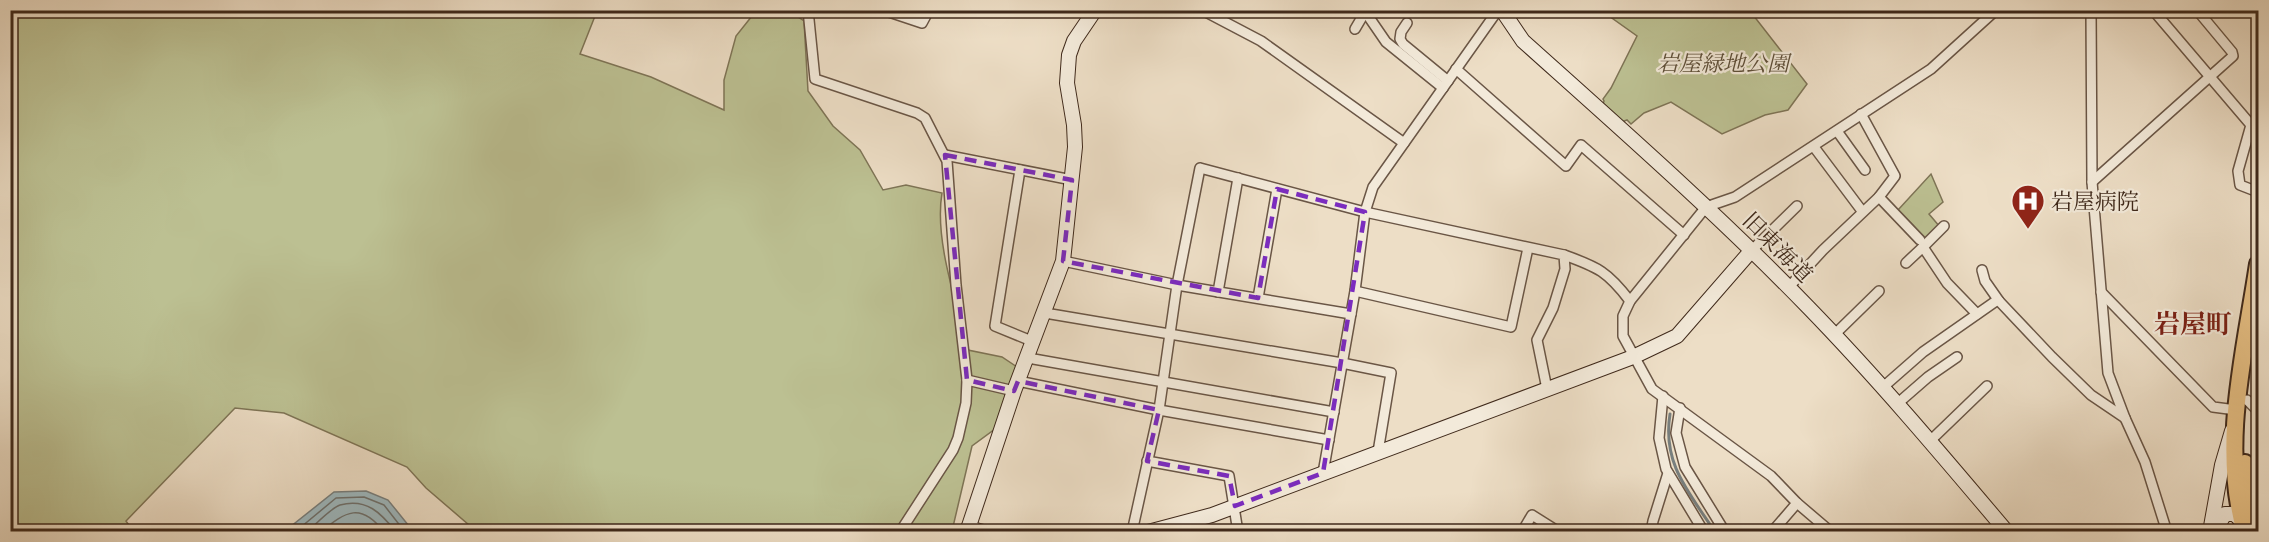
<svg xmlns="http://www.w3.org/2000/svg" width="2269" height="542" font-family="'EB Garamond','Noto Serif JP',serif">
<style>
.green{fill:#bcc092;stroke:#7e7456;stroke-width:1.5}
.water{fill:#9eb9c0;stroke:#787f7e;stroke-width:1.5}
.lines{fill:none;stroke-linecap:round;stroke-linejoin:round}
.shore{stroke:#6e716e;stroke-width:1.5}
.stream{stroke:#787f7e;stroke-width:3}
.street-casing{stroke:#6a5646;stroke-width:12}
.secondary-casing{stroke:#3f291b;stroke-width:16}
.highway-casing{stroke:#3f291b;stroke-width:20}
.street{stroke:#f3eada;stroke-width:9}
.secondary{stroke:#f3eada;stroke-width:14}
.highway{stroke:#e6bf83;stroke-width:16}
.marked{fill:none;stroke:#7b2cbf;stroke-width:4.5;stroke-dasharray:12 8;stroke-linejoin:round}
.labels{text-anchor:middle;stroke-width:4.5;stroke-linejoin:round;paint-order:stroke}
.park-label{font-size:22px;font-style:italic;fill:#5e4f39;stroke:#f3eada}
.poi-label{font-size:22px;fill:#3f291b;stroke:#f3eada;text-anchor:start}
.street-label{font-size:22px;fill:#3f291b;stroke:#f3eada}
.quarter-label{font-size:26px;font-weight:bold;fill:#7a1f14;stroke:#f3eada}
</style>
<rect width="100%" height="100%" fill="#eddec6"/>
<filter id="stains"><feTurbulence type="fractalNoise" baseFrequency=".00333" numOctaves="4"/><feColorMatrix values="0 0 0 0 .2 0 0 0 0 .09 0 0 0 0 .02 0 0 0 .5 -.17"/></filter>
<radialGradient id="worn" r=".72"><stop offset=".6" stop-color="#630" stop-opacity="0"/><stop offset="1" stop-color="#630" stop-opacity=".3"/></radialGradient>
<g class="green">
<path d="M10,11H597L580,54L651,77L724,110V80L736,36L752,16L772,11H789L804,21L808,91L833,126L860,150L883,190L906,185L942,193C934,240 957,304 968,350L1002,357L1017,367L999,426L972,446L952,531H476L426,488L407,467L284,413L235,408L126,521L133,531H11Z"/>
<polygon points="1602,11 1750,11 1807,84 1788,110 1765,115 1722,134 1671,102 1644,113 1631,124 1627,120 1622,122 1603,104 1604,101 1603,99 1611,88 1637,36"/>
<polygon points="1931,174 1943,202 1929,214 1940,227 1927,240 1898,210"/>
</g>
<polygon class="water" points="366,491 388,500 413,531 285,531 334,492"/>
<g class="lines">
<g class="shore">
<polyline points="295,532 336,498 364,497 384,505 405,532"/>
<path d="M307,532C315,525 331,508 340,505C367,498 381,513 396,532"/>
<path d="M321,532C346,511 361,502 384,532"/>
</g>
<path class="stream" d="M1670,414C1662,464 1689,492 1715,532"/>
<g class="street-casing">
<g id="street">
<polyline points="808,10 815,79 917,113 925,118 947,161 956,285 967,380 966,403 958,438 953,450 900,532"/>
<polyline points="883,10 922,23 929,10"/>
<polyline points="1202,10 1261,41 1404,143"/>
<polyline points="1364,10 1386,42 1443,88"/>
<polyline points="2091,10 2092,182 2108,373 2125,418 2145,462 2167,532"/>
<polyline points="2153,10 2251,125 2238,171 2240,185 2258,192"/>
<polyline points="1407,23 1401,32 1400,39 1403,44 1448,81"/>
<polyline points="1355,29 1365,12"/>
<polyline points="1456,69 1566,166 1581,145 1684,235"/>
<polyline points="1861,114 1895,176 1879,197"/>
<polyline points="1837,131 1865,170"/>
<polyline points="1814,147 1862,211"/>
<polyline points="945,155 1072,180"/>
<polyline points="1020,170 995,326 1034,342"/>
<polyline points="2092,182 2233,56 2232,52 2197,10"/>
<polyline points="1923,247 1944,226"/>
<polyline points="1751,251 1797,206"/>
<path d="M1564,255C1598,267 1608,272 1630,301"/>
<polyline points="1063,261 1177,285 1351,314"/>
<polyline points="1906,263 1923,247 1947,283 1977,314"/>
<polyline points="1982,270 1985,281 1999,301"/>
<polyline points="1788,288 1823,250 1879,197 1920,240"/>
<polyline points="1355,291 1511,327 1528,248"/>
<polyline points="1218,292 1238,178"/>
<polyline points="2101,292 2213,407 2236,410"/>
<polyline points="1258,298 1277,189"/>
<polyline points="1045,313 1342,363 1391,373 1378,452"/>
<polyline points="1834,335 1879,291"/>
<polyline points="1028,358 1334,412"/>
<polyline points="967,380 1014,391"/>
<polyline points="1018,381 1159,410 1329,440"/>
<polyline points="1882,388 1923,352 1996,301 1999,301 2052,357 2091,395 2125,418"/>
<polyline points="1663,396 1659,438 1666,469 1704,532"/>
<polyline points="2247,400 2258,411"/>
<polyline points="1897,404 1928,377 1957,357"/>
<polyline points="1680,408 1676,433 1685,467 1725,532"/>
<polyline points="1930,441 1987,386"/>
<polyline points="1147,461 1229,476 1238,532"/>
<polyline points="1323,473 1355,291 1365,212 1373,187 1498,10"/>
<polyline points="1132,532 1159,410 1177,285 1200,168 1365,212 1564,255 1565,269 1553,308 1537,340 1547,389"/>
<polyline points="1522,532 1532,515 1559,532"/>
<polyline points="1651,532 1653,521 1668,473"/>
<polyline points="1772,532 1797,503"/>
<polyline points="1831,532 1797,503 1771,476 1652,389 1623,336 1623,316 1630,301 1706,207 1735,197 1931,69 1996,10"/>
</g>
</g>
<g class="secondary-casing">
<g id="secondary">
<path d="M1502,10L1523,41C1620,128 1718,214 1808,307C1878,379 1942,455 2007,532"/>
<polyline points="968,528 983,532"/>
<polyline points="967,532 1014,391 1063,261 1075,147 1074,125 1067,83 1069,55 1074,41 1095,10"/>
<polyline points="1148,532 1212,515 1633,357 1677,336 1751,251"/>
<polyline points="2210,532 2222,465 2232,431"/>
<polyline points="2219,532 2220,522 2225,514 2234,514 2241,520"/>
</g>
</g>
<g class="highway-casing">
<g id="highway">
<polyline points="2245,463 2252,518"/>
<path d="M2245,532C2220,444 2245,352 2258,264"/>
</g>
</g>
<use href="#street" class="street"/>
<use href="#secondary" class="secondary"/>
<use href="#highway" class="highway"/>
</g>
<path class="marked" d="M945,155L1072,180L1063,261L1258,298L1277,189L1365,212L1323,473L1235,506L1229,476L1147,461L1159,410L1018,381L1014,391L967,380Z"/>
<defs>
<g id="hospital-pin" transform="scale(1.725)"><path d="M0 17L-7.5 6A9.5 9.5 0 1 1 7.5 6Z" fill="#8f2418" stroke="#f3eada"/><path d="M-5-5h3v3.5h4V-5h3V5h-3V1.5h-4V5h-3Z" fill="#fff"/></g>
</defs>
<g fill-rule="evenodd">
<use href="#hospital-pin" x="2028" y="201"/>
</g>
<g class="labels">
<g class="park-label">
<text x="1723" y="71">岩屋緑地公園</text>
</g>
<g class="poi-label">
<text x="2051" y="209">岩屋病院</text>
</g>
<g class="street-label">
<text transform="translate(1778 247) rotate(45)" y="8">旧東海道</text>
</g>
<g class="quarter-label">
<text x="2193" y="333">岩屋町</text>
</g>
</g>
<rect width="2269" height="542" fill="none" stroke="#eddec6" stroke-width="36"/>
<rect x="12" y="12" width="2245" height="518" fill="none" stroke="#3f291b" stroke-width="3"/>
<rect x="18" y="18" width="2233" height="506" fill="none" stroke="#3f291b" stroke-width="1.5"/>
<rect width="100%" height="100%" filter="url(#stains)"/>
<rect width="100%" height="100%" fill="url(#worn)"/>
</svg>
